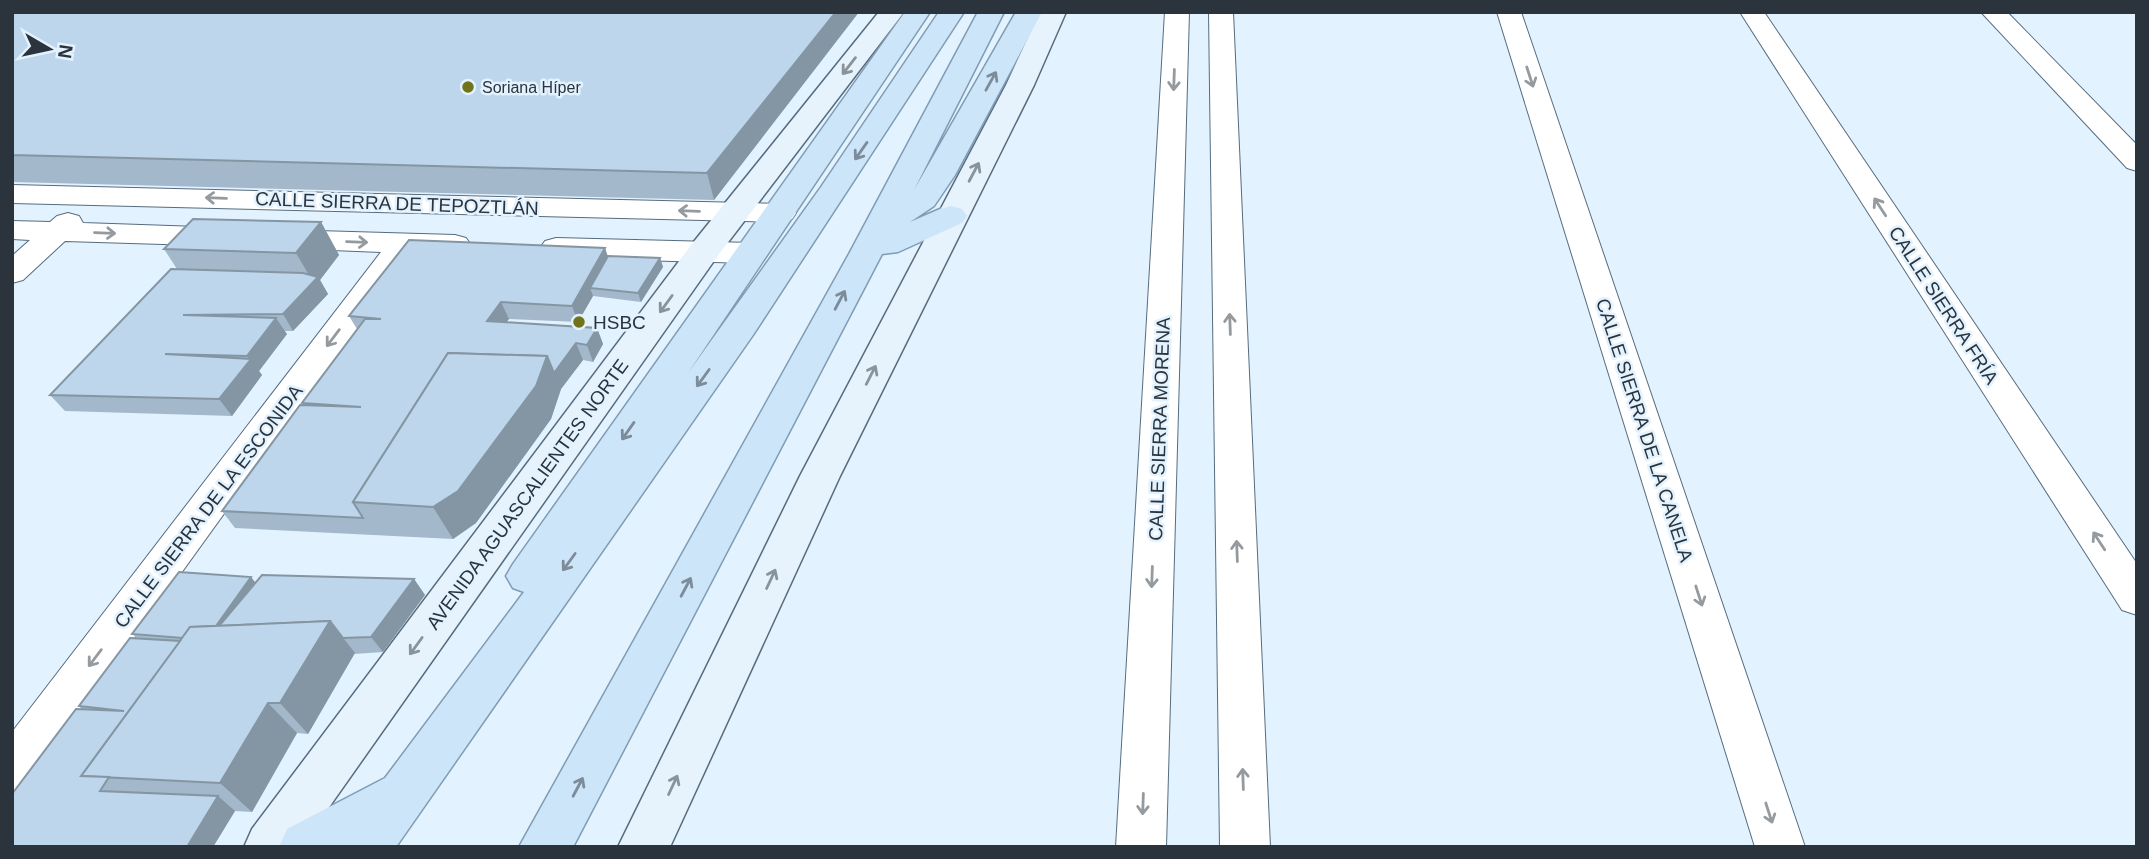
<svg xmlns="http://www.w3.org/2000/svg" width="2149" height="859" font-family="Helvetica,sans-serif">
<style>
.lines{fill:none;stroke-linecap:round;stroke-linejoin:round}
.street-casing{stroke:#566c7e;stroke-width:2}
.secondary-casing{stroke:#566c7e;stroke-width:3}
.primary-casing{stroke:#7f9cb4;stroke-width:3}
.street{fill:#fff;fill-rule:evenodd}
.secondary{fill:#e6f2fc;fill-rule:evenodd}
.primary{fill:#cde5f9;fill-rule:evenodd}
.wall{fill:#a3b8ca}
.shaded-wall{fill:#8496a4}
.building{fill:#bdd6eb;stroke:#8496a4;stroke-width:2}
.oneway{stroke:#88939c}
.oneway2{stroke:#959a9e}
.oneway3{stroke:#7c8c9a}
.poi-dot{fill:#707319;stroke:#e3f2ff;stroke-width:2.5}
.labels{text-anchor:middle;stroke-width:5;stroke-linejoin:round;paint-order:stroke}
.far-poi-label{font-size:16px;fill:#2b343c;stroke:#e3f2ff;text-anchor:start}
.street-label{font-size:19px;fill:#2b343c;stroke:#e3f2ff}
.poi-label{font-size:19px;fill:#2b343c;stroke:#e3f2ff;text-anchor:start}
</style>
<rect width="100%" height="100%" fill="#e3f2ff"/>
<g class="lines">
<g class="street-casing">
<g id="street">
<polygon points="1165,12 1189,12 1166,847 1116,847"/>
<polygon points="1209,12 1233,12 1270,847 1220,847"/>
<polygon points="1497,12 1521,12 1805,847 1755,847"/>
<polygon points="1740,12 1764,12 2137,564 2137,615 2122,610"/>
<polygon points="1981,12 2007,12 2137,145 2137,171 2127,168"/>
<polygon points="12,185 781,204 792,207 796,213 792,219 781,222 12,203"/>
<polygon points="68,213 79,216 83,223 228,228 239,230 243,237 239,244 228,246 65,241 23,280 12,283 12,256 30,240 12,239 12,221 50,222 57,216"/>
<polygon points="283,230 455,235 466,238 471,245 466,252 455,255 412,253 29,784 12,791 12,732 381,252 283,248 272,246 268,239 272,232"/>
<polygon points="556,238 752,243 763,246 768,253 763,260 752,263 556,258 545,255 540,248 545,241"/>
</g>
</g>
<g class="secondary-casing">
<g id="secondary">
<polygon points="879,12 904,12 716,258 301,847 244,847 252,829 692,244"/>
<polygon points="1040,12 1066,12 1034,85 840,476 670,847 618,847 800,476 1006,85"/>
</g>
</g>
<g class="primary-casing">
<g id="primary">
<polygon points="905,12 930,12 688,373 821,187 939,12 964,12 753,335 396,847 279,847 287,829 385,778 524,592 513,588 506,576 513,564"/>
<polygon points="978,12 1004,12 914,190 1016,12 1042,12 955,175 934,206 910,222 940,209 951,206 962,209 967,216 962,223 898,252 882,254 573,847 519,847 849,254"/>
</g>
</g>
<use href="#street" class="street"/>
<use href="#secondary" class="secondary"/>
<use href="#primary" class="primary"/>
</g>
<g class="wall">
<polygon points="12,12 859,12 714,200 12,182"/>
<polygon points="321,222 339,255 320,280 328,294 293,331 284,331 287,334 259,371 262,375 232,416 65,411 50,395 177,269 164,249"/>
<polygon points="608,256 660,258 663,267 641,302 593,296 578,322 509,319 506,322 597,328 603,344 593,362 583,360 561,389 551,419 476,523 453,539 235,528 222,511 303,405 302,403 357,329 349,316"/>
<polygon points="414,579 425,595 383,652 354,654 308,734 297,733 252,812 235,811 213,847 12,847 82,710 79,706 137,638 132,634 256,583"/>
</g>
<g class="shaded-wall">
<polygon points="836,12 859,12 714,200 707,173"/>
<polygon points="321,222 339,255 320,280 328,294 293,331 283,314 313,282 296,253"/>
<polygon points="605,248 611,265 590,288 593,296 578,322 572,306"/>
<polygon points="660,258 663,267 641,302 638,293"/>
<polygon points="501,302 509,319 495,338 487,321"/>
<polygon points="276,318 287,334 259,371 262,375 232,416 219,399 250,360 247,356"/>
<polygon points="597,328 603,344 593,362 587,345"/>
<polygon points="576,343 583,360 561,389 551,419 476,523 453,539 433,507 547,356"/>
<polygon points="251,577 264,593 207,639"/>
<polygon points="414,579 425,595 383,652 371,637"/>
<polygon points="330,621 355,653 308,734 280,703"/>
<polygon points="268,703 297,733 252,812 220,783"/>
<polygon points="218,796 235,811 213,847 187,847"/>
</g>
<g class="building">
<polygon points="12,12 836,12 707,173 12,155"/>
<polygon points="193,219 321,222 296,253 164,249"/>
<polygon points="409,240 605,248 572,306 501,302 487,321 597,328 587,345 576,343 554,373 547,356 448,353 353,502 363,518 222,511 300,405 361,407 302,403 365,319 381,319 349,316"/>
<polygon points="608,256 660,258 638,293 590,288"/>
<polygon points="171,269 303,273 318,277 283,314 183,315 276,318 247,356 165,354 251,359 219,399 50,395"/>
<polygon points="448,353 547,356 536,386 458,491 433,507 353,502"/>
<polygon points="179,572 251,577 216,626 190,627 183,638 132,634"/>
<polygon points="262,575 414,579 371,637 343,638 330,621 219,626"/>
<polygon points="330,621 280,703 268,703 220,783 81,776 190,627"/>
<polygon points="130,638 180,641 81,776 109,777 100,791 218,796 187,847 12,847 12,794 76,709 124,711 79,706"/>
</g>
<defs><path id="oneway-shaft" d="M-6 0H5M1.5-3L5.5 0L1.5 3" fill="none" stroke-width="1.6" stroke-linecap="round" stroke-linejoin="round" transform="scale(1.75)"/></defs>
<g class="oneway">
<use href="#oneway-shaft" transform="translate(849 66) rotate(128)"/>
<use href="#oneway-shaft" transform="translate(974 172) rotate(-62)"/>
<use href="#oneway-shaft" transform="translate(666 304) rotate(126)"/>
<use href="#oneway-shaft" transform="translate(871 375) rotate(-63)"/>
<use href="#oneway-shaft" transform="translate(771 579) rotate(-65)"/>
<use href="#oneway-shaft" transform="translate(416 646) rotate(126)"/>
<use href="#oneway-shaft" transform="translate(673 785) rotate(-65)"/>
</g>
<g class="oneway2">
<use href="#oneway-shaft" transform="translate(1530 77) rotate(72)"/>
<use href="#oneway-shaft" transform="translate(1174 80) rotate(92)"/>
<use href="#oneway-shaft" transform="translate(216 198) rotate(-178)"/>
<use href="#oneway-shaft" transform="translate(1880 207) rotate(-123)"/>
<use href="#oneway-shaft" transform="translate(689 211) rotate(-178)"/>
<use href="#oneway-shaft" transform="translate(105 233) rotate(2)"/>
<use href="#oneway-shaft" transform="translate(357 242) rotate(2)"/>
<use href="#oneway-shaft" transform="translate(1230 324) rotate(-92)"/>
<use href="#oneway-shaft" transform="translate(333 338) rotate(127)"/>
<use href="#oneway-shaft" transform="translate(2099 541) rotate(-123)"/>
<use href="#oneway-shaft" transform="translate(1237 551) rotate(-92)"/>
<use href="#oneway-shaft" transform="translate(1152 577) rotate(92)"/>
<use href="#oneway-shaft" transform="translate(1699 596) rotate(72)"/>
<use href="#oneway-shaft" transform="translate(95 658) rotate(127)"/>
<use href="#oneway-shaft" transform="translate(1243 779) rotate(-92)"/>
<use href="#oneway-shaft" transform="translate(1143 804) rotate(92)"/>
<use href="#oneway-shaft" transform="translate(1769 813) rotate(72)"/>
</g>
<g class="oneway3">
<use href="#oneway-shaft" transform="translate(991 81) rotate(-61)"/>
<use href="#oneway-shaft" transform="translate(861 151) rotate(125)"/>
<use href="#oneway-shaft" transform="translate(840 300) rotate(-62)"/>
<use href="#oneway-shaft" transform="translate(703 378) rotate(126)"/>
<use href="#oneway-shaft" transform="translate(628 431) rotate(125)"/>
<use href="#oneway-shaft" transform="translate(569 562) rotate(126)"/>
<use href="#oneway-shaft" transform="translate(686 587) rotate(-62)"/>
<use href="#oneway-shaft" transform="translate(578 787) rotate(-62)"/>
</g>
<g class="poi-dot">
<circle cx="468" cy="87" r="7"/>
<circle cx="579" cy="322" r="7"/>
</g>
<g class="labels">
<g class="far-poi-label">
<text x="482" y="93">Soriana Híper</text>
</g>
<g class="street-label">
<text transform="translate(397 203) rotate(2)" y="7">CALLE SIERRA DE TEPOZTLÁN</text>
<text transform="translate(1944 305) rotate(57)" y="7">CALLE SIERRA FRÍA</text>
<text transform="translate(1159 429) rotate(-88)" y="7">CALLE SIERRA MORENA</text>
<text transform="translate(1645 430) rotate(72)" y="7">CALLE SIERRA DE LA CANELA</text>
<text transform="translate(527 494) rotate(-54)" y="7">AVENIDA AGUASCALIENTES NORTE</text>
<text transform="translate(208 506) rotate(-53)" y="7">CALLE SIERRA DE LA ESCONIDA</text>
</g>
<g class="poi-label">
<text x="593" y="329">HSBC</text>
</g>
</g>
<rect width="2149" height="859" fill="none" stroke="#2b343c" stroke-width="28"/>
<g transform="translate(49 49) rotate(99)" stroke="#e3f2ff" stroke-width="5" paint-order="stroke">
<path d="M0-5L12 26L0 18L-12 26Z" fill="#2b343c"/>
<text y="-10" font-size="19" font-weight="bold" text-anchor="middle" fill="#2b343c">N</text>
</g>
</svg>
